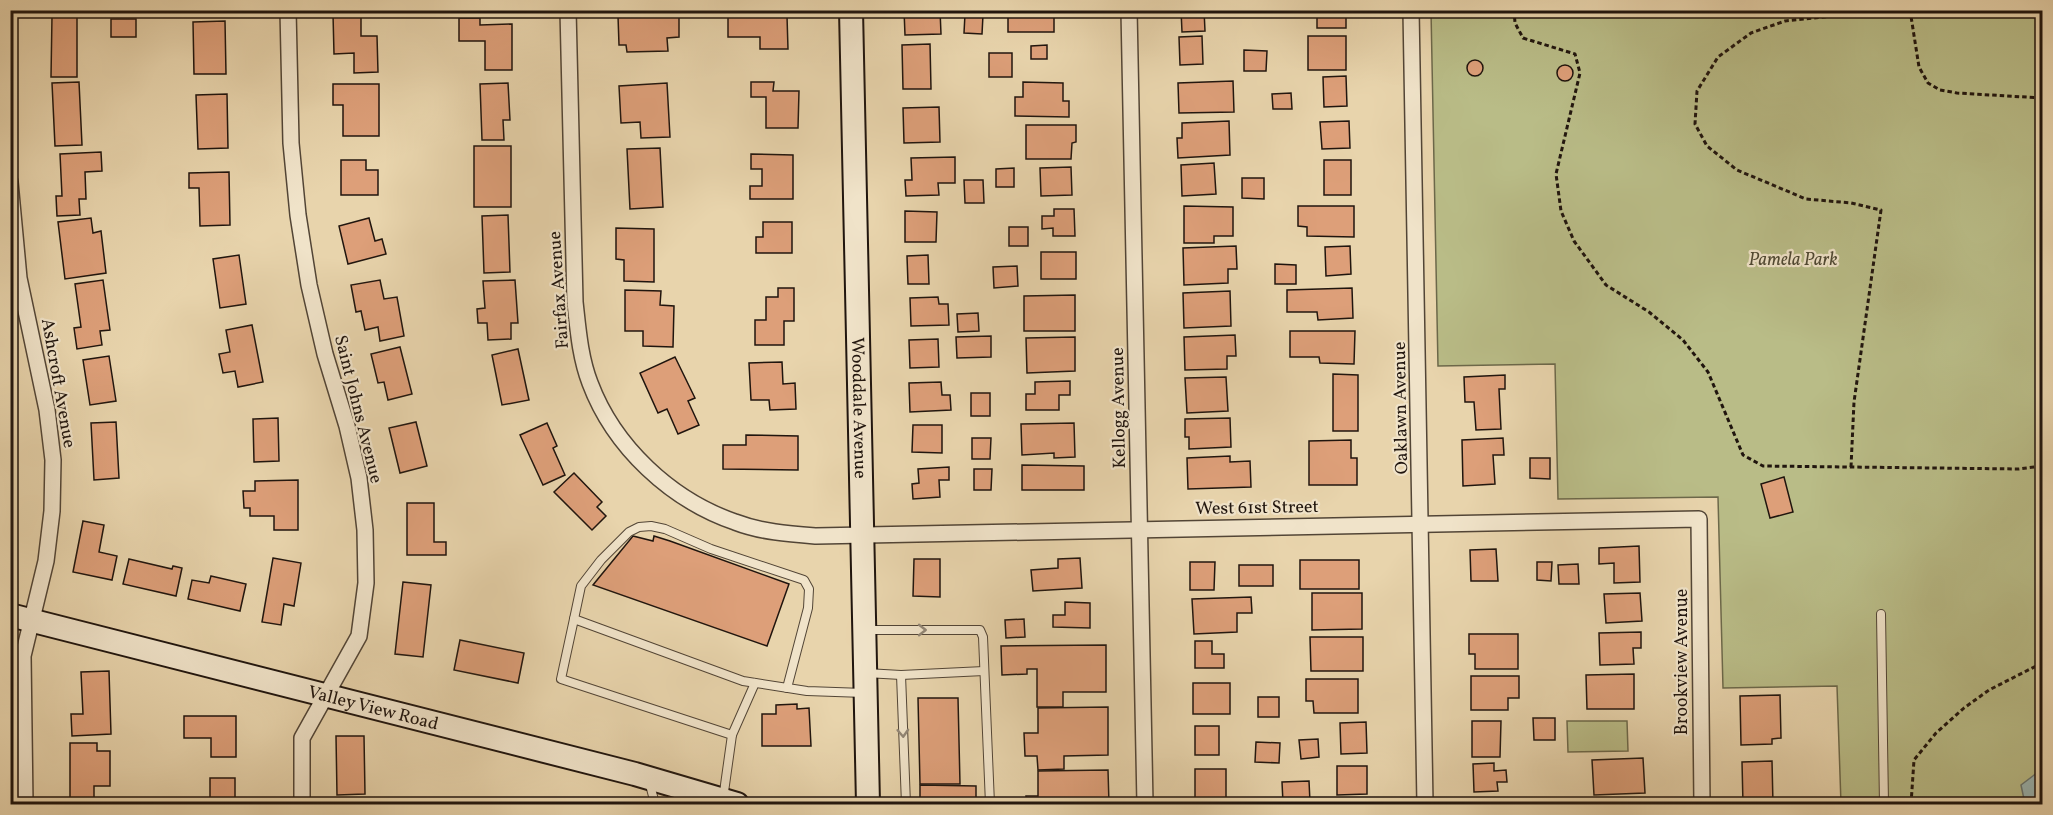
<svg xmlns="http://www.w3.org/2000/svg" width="2053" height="815" font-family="Vollkorn,serif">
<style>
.green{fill:#b9bc87;stroke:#6c684a;stroke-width:1.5}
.water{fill:#9ab6b3;stroke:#697671;stroke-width:1.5}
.building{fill:#dd9f79;stroke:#20150e;stroke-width:1.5}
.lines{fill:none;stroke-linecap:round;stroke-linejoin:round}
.lane-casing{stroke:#524536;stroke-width:10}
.street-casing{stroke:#524536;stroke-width:18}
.secondary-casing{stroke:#20150e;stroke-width:26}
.path{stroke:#20150e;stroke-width:3;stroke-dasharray:4.5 3;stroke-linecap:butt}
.lane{stroke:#f0e3c9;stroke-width:8}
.street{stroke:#f0e3c9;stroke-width:15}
.secondary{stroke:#f0e3c9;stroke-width:22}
.oneway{stroke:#928675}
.labels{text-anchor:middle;stroke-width:4.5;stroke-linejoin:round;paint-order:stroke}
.park-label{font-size:18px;font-style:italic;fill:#4e4732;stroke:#f0e3c9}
.street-label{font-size:18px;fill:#20150e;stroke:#f0e3c9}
</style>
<rect width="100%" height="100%" fill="#e8d4ac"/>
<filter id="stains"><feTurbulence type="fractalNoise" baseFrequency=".00333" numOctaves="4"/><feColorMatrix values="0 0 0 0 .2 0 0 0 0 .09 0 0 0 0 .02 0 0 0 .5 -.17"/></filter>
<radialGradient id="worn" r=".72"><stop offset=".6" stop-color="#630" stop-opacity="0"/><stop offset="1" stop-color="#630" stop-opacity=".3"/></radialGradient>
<g class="green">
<polygon points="1431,11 2042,11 2042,804 1841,804 1837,686 1723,688 1718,497 1558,499 1555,364 1438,366"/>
<polygon points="1567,721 1627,721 1628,751 1568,752"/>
</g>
<polygon class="water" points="2042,769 2042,804 2025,804 2021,785"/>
<g class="building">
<polygon points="904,10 940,10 941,34 905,35"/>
<rect x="1008" y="10" width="46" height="22"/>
<polygon points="1181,10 1204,10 1205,31 1182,32"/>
<rect x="1317" y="10" width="29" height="18"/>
<polygon points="333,14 361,14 361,36 377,36 378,72 354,73 354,53 334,54"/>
<polygon points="679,14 679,37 667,38 668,51 627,52 626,45 619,45 618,16"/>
<polygon points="965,14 983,15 982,34 964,33"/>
<polygon points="52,16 77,16 77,77 51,77"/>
<polygon points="728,16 787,16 788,49 760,49 760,37 728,37"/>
<polygon points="459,18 480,18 480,25 512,24 512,70 485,70 485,41 459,41"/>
<rect x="111" y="19" width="25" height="18"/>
<polygon points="225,21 226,74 194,74 193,22"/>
<polygon points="1202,36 1203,64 1180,65 1179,37"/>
<rect x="1308" y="36" width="38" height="34"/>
<polygon points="930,44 931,89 903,89 902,45"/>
<polygon points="1047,45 1047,59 1031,59 1031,46"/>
<polygon points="1244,50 1267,51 1266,71 1244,71"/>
<rect x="989" y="53" width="23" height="24"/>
<circle cx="1475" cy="68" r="8"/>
<circle cx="1565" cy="73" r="8"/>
<polygon points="1346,76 1347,106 1324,107 1323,77"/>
<polygon points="1233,81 1234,112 1179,113 1178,83"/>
<polygon points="79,82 82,145 55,146 52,83"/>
<polygon points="751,82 774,82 773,91 799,91 798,128 766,128 766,97 751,97"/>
<polygon points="1023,82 1063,83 1063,101 1069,101 1069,117 1015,116 1015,97 1023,97"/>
<polygon points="508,83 510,120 503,120 504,140 482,140 480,84"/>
<polygon points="667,83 670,137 641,138 640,122 621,123 619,86"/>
<polygon points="333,84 379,84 379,136 343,136 343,105 333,105"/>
<polygon points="1291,93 1292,109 1273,109 1272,94"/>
<polygon points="227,94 228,148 198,149 196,95"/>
<polygon points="939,107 940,142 904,143 903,108"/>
<polygon points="1229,121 1230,155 1178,158 1177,138 1182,138 1182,123"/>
<polygon points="1349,121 1350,148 1322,149 1320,122"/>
<polygon points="1026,125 1076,125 1076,142 1072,143 1071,159 1026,159"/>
<rect x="474" y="146" width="37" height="61"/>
<polygon points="660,148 663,207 630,209 627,149"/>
<polygon points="101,152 102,171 85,172 86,199 79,199 80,215 57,216 56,196 62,196 60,154"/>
<polygon points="751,154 793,155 793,199 750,199 750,186 762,186 762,169 751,169"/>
<polygon points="955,157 955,183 938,183 939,195 906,196 905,180 912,180 911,158"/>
<polygon points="341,160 366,160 366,170 378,170 378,195 341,195"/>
<rect x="1324" y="160" width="27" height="35"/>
<polygon points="1214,163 1216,194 1182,196 1181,165"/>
<polygon points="1071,167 1072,195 1041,196 1040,168"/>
<polygon points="1014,168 1014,187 996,187 996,169"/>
<polygon points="229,172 230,225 200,226 199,188 189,188 189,173"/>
<polygon points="1242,178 1264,178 1264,199 1242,198"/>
<polygon points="964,180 983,180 984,203 965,203"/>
<polygon points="1184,206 1233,207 1233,236 1214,236 1214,243 1184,243"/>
<polygon points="1298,206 1354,206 1354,237 1307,236 1307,227 1298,226"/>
<polygon points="1054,209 1074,209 1075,236 1053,236 1053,228 1042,229 1042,216 1054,216"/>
<polygon points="905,211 937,212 936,242 905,242"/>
<polygon points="508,215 510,272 484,273 482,216"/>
<polygon points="91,218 93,233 101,231 106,273 65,279 58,222"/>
<polygon points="369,218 375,241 382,239 386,254 348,264 339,226"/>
<polygon points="763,222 792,222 792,253 756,253 756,237 763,237"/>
<rect x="1009" y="227" width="19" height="19"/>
<polygon points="616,228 654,229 654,282 624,281 624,260 616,259"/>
<polygon points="1236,246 1237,269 1228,269 1228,283 1184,285 1183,248"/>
<polygon points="1350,246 1351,274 1326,276 1325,247"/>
<rect x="1041" y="252" width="35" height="27"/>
<polygon points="239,255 246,304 220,308 213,259"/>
<polygon points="928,255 929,284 908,284 907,256"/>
<polygon points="1275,264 1296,265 1296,284 1275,284"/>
<polygon points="1017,266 1018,286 994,288 993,267"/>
<polygon points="103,280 110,330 100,331 102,345 77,349 74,328 81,327 75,284"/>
<polygon points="380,280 384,299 397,297 404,336 380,341 378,327 365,330 361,311 356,312 351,285"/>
<polygon points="515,280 518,323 511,323 511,339 488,340 487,323 478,323 477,309 485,308 483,281"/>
<polygon points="778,288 794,288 794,321 784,321 784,345 755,345 755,320 766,320 766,297 778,297"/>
<polygon points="1352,288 1353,318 1318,320 1317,312 1287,312 1287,290"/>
<polygon points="625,290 661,291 660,305 674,306 673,347 643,346 643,331 625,331"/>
<polygon points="1230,291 1231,326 1184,328 1183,293"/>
<polygon points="1075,295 1075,331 1024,331 1024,296"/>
<polygon points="938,297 939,304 948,304 949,325 911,326 910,298"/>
<polygon points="978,313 979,331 958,332 957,314"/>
<polygon points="252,325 263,382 238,387 235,371 223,373 219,354 230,352 226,330"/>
<polygon points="1290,331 1355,331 1354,364 1320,363 1319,357 1290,357"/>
<polygon points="1235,335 1236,356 1227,356 1227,369 1185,370 1184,337"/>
<polygon points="991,336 991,357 957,358 956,337"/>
<polygon points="1075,337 1075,371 1027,373 1026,338"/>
<polygon points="938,339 939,367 910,368 909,340"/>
<polygon points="400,347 412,394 388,400 384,382 378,383 371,354"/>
<polygon points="518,349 529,400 502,405 492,355"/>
<polygon points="109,356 116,401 90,405 83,360"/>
<polygon points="675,357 695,398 688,401 699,425 678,434 667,409 658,413 640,373"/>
<polygon points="782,362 783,384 795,383 796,409 770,410 769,400 751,400 749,363"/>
<polygon points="1333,374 1358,375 1358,431 1333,431"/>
<polygon points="1505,375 1505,389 1499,389 1501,429 1476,430 1474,402 1465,402 1464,377"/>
<polygon points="1226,377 1228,411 1187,413 1185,378"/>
<polygon points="1070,381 1070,395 1059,395 1059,410 1026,410 1026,394 1035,394 1035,382"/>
<polygon points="941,382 942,395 950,395 951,410 910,412 909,383"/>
<rect x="971" y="393" width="19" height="23"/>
<polygon points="278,418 279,461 254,462 253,419"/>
<polygon points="1230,418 1231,447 1189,449 1189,437 1185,437 1185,419"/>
<polygon points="116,422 119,478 94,480 91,423"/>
<polygon points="416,422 427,466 400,473 389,428"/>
<polygon points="547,423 557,446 553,448 565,475 543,485 520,435"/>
<polygon points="1074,423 1075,457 1054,458 1054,453 1022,455 1021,424"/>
<polygon points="913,425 942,425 942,453 912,452"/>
<polygon points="746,435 798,436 798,470 723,469 723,445 746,445"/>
<polygon points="972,438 991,438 990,459 972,459"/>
<polygon points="1503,438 1504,455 1493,455 1495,484 1463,486 1462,440"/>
<polygon points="1351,440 1351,458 1357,458 1357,485 1309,485 1309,441"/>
<polygon points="1230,456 1230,462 1250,461 1251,487 1188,489 1187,458"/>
<polygon points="1530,458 1550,458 1550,479 1530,478"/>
<polygon points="1022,465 1084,466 1084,490 1022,490"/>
<polygon points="949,467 949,480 939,480 940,497 913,499 912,484 919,483 918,469"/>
<polygon points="974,469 992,469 991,490 974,490"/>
<polygon points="574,473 602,502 597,507 606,516 592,530 554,492"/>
<polygon points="1784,477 1793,512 1770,518 1761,484"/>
<polygon points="298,480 298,530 274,530 274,516 250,516 250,508 244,508 243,491 255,491 255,481"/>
<polygon points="407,503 434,503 434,542 446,542 446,555 407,555"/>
<polygon points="83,521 104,525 99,552 117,556 112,580 73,572"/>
<polygon points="633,536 653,541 654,536 670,541 789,584 767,646 593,585"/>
<polygon points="1639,546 1640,582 1614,583 1614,563 1599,564 1599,548"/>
<polygon points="1496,549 1498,581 1471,581 1470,550"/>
<polygon points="273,558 301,563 294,606 284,604 281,625 262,622"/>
<polygon points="1080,558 1082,588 1033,591 1031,570 1058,568 1058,559"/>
<polygon points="129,559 172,569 173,566 182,568 176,596 123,584"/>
<polygon points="914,559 940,559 940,597 913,596"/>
<rect x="1300" y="560" width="59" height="29"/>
<polygon points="1190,562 1215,562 1214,590 1190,590"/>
<polygon points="1537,562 1552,562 1551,581 1537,580"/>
<polygon points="1578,564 1579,584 1559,584 1558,565"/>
<rect x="1239" y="565" width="34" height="21"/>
<polygon points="211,576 246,584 240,611 188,599 192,580 209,583"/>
<polygon points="403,582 431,585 423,657 395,654"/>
<polygon points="1312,593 1362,593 1362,629 1312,630"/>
<polygon points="1640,593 1642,621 1606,623 1604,594"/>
<polygon points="1251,597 1252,613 1237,613 1237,632 1194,634 1192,599"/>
<polygon points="1065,602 1090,603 1090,628 1053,627 1053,615 1065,615"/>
<polygon points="1024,619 1025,637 1006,638 1005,620"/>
<polygon points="1641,632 1641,648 1633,648 1634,664 1600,665 1599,633"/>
<polygon points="1469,634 1518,634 1518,669 1475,669 1475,654 1469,654"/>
<polygon points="1310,637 1363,637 1363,671 1311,671"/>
<polygon points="460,640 524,653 518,683 454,670"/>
<polygon points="1195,641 1212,641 1212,654 1224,654 1224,668 1195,668"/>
<polygon points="1106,645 1106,692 1063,692 1063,707 1037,707 1037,669 1027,669 1027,674 1002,675 1001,646"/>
<polygon points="109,671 111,734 72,736 71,714 83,714 81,672"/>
<polygon points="1634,674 1634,709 1587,709 1586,675"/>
<polygon points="1471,676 1519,676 1519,698 1508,698 1508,710 1471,710"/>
<polygon points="1306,679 1358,679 1358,713 1314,713 1313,701 1306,701"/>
<rect x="1193" y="683" width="37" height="31"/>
<polygon points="1780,695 1781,738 1772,739 1772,744 1741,745 1740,696"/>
<rect x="1258" y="697" width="21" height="20"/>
<polygon points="918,698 958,698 960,784 920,784"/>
<polygon points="797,704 797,709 809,708 811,746 762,746 762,714 776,714 776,705"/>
<polygon points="1108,707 1108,755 1064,756 1064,769 1038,770 1037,756 1025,756 1024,733 1038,733 1038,708"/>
<polygon points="184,716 236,716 236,757 211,757 211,738 184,738"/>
<polygon points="1533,718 1555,718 1555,740 1534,740"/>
<polygon points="1472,721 1501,721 1500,757 1472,757"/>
<polygon points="1366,722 1367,753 1341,754 1340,723"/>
<rect x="1195" y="726" width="24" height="29"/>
<polygon points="336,736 364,736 365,794 337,795"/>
<polygon points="1318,739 1319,757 1301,759 1299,740"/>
<polygon points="1256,742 1280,743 1279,763 1255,762"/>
<polygon points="70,743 97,743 97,751 110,751 110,786 94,786 94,804 70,804"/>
<polygon points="1643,758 1645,793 1594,795 1592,760"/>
<polygon points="1772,761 1773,804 1743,804 1742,762"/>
<polygon points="1494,763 1494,771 1506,770 1507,782 1497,782 1498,791 1474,792 1473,764"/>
<polygon points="1337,766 1367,766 1367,794 1337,795"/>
<rect x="1195" y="769" width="31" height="35"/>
<polygon points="1108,770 1109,804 1026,804 1026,796 1038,796 1038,771"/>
<rect x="210" y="778" width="25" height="26"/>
<polygon points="1309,781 1310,802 1283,803 1282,782"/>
<polygon points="920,785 976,786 976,804 920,804"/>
<rect x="1471" y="803" width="31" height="1"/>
</g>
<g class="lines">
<g class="lane-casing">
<g id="lane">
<polyline points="1881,614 1884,804"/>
<polyline points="574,619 581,586 601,560 629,532 639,527 651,526 665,529 711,549 804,580 809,589 808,608 787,688"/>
<polyline points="865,630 980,630 983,637 990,804"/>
<polyline points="866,673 901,675 984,671"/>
<polyline points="901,675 906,804"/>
<polyline points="732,735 755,683"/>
<polyline points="649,781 654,800 657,804"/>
<polyline points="723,799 732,735 561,679 574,619 743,681 807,691 864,693"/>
</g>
</g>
<g class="street-casing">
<g id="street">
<polyline points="288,10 291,143 298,215 309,285 325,354 347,426 359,478 365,530 366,583 359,636 302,738 302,804"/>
<path d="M568,10L575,302C578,329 580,357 590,383C614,447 671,500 735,522C761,532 789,534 816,536L1699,519L1702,804"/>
<polyline points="1129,10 1145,804"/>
<polyline points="1411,10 1425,804"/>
<polyline points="10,182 19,278 47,410 53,460 52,511 46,561 23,656 25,804"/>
</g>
</g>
<g class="secondary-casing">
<g id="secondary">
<path id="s1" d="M851,10L868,804"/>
<path id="s2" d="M10,615L635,774L737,804"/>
</g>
</g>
<g class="path">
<polyline points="1514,10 1515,23 1523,38 1575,54 1580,73 1556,174 1561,211 1574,241 1606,285 1649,312 1683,340 1708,372 1743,455 1763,466 2019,469 2042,466"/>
<polyline points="1910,10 1919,67 1928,83 1940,90 1957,93 2042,98"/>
<polyline points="1851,467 1854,402 1881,210 1851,203 1806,199 1737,170 1707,146 1695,124 1697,91 1718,57 1751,33 1785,21 1834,16 1852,10"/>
<polyline points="1911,804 1914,760 1936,733 1964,708 1989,690 2042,663"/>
</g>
<use href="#lane" class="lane"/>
<use href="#street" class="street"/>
<use href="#secondary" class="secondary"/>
</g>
<defs><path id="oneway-chevron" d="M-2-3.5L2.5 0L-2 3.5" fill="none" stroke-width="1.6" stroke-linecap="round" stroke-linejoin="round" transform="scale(1.5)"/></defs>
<g class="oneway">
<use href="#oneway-chevron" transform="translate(922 630)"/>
<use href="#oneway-chevron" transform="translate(903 733) rotate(87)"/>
</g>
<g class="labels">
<g class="park-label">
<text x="1793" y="265">Pamela Park</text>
</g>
<g class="street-label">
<text transform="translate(558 290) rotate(-94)" y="6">Fairfax Avenue</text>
<text transform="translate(59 383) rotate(80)" y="6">Ashcroft Avenue</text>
<text dy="6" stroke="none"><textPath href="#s1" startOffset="398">Wooddale Avenue</textPath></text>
<text transform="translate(1118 408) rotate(-91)" y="6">Kellogg Avenue</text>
<text transform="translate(1400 408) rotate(-91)" y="6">Oaklawn Avenue</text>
<text transform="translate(359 409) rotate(76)" y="6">Saint Johns Avenue</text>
<text transform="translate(1257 507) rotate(-1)" y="6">West 61st Street</text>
<text transform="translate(1681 662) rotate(-90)" y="6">Brookview Avenue</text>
<text dy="6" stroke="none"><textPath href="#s2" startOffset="375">Valley View Road</textPath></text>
</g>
</g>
<rect width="2053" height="815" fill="none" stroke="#e8d4ac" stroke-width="36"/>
<rect x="12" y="12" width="2029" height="791" fill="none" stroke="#20150e" stroke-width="3"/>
<rect x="18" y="18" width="2017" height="779" fill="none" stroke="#20150e" stroke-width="1.5"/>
<rect width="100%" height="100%" filter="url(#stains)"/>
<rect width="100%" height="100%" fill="url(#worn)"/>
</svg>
